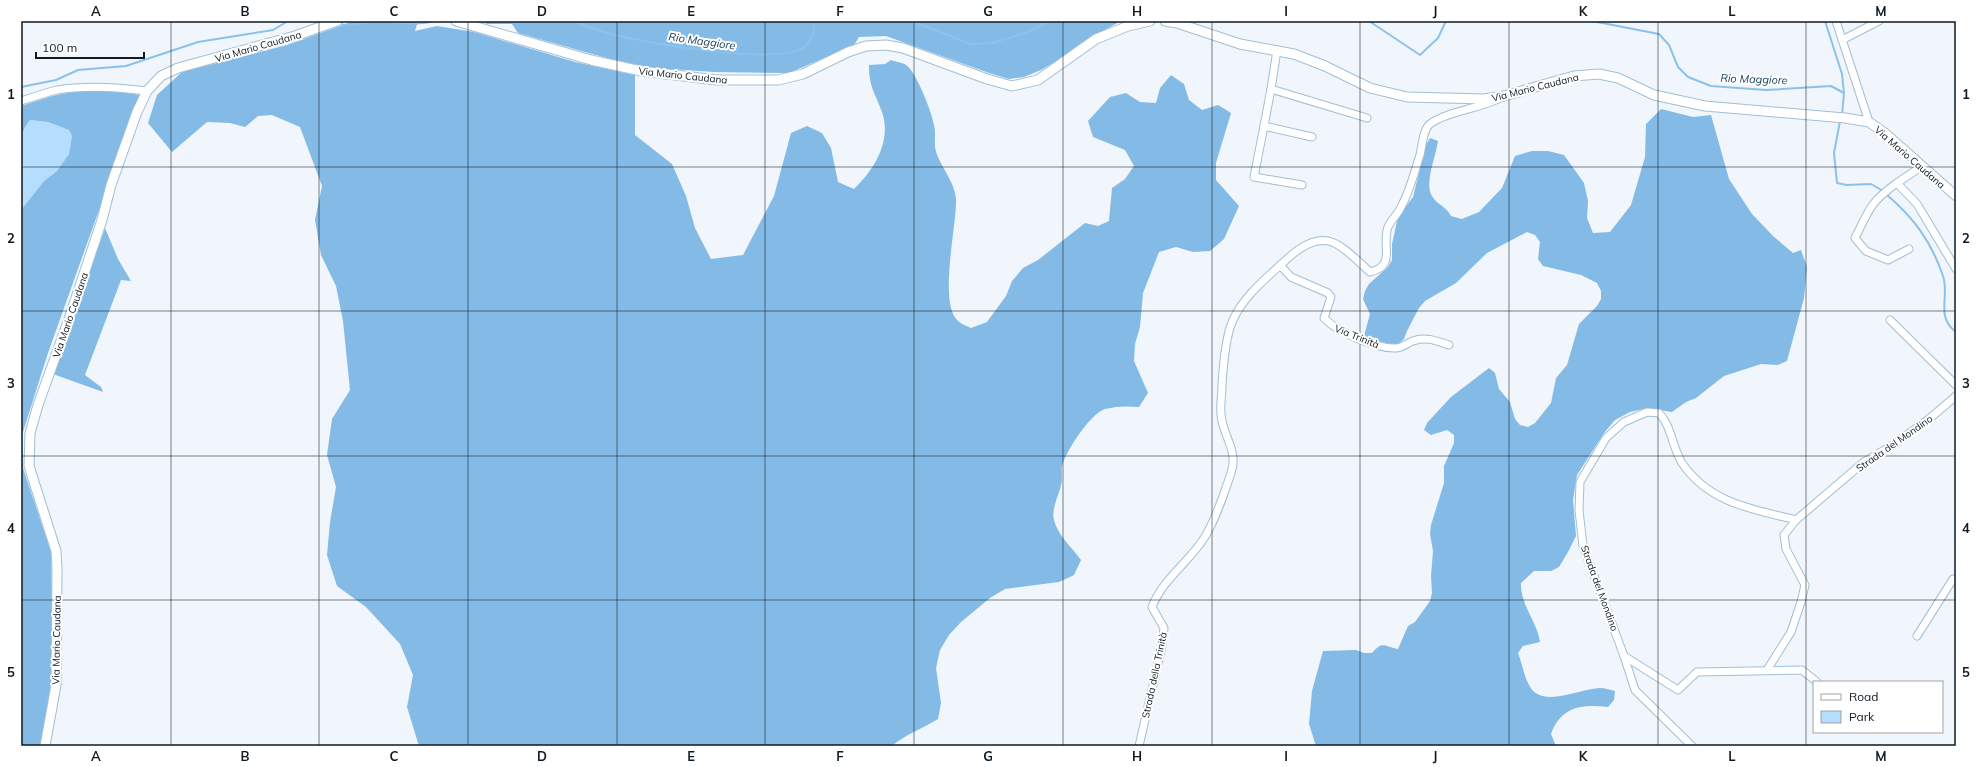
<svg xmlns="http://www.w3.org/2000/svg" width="1977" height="767" font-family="Mulish,sans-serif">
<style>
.green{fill:#b4ddfe}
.forest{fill:#84bae6}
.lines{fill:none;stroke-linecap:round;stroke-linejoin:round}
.stream{stroke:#8bc2ed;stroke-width:2}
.minor-casing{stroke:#a1bfd7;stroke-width:9}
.major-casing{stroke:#a1bfd7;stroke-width:11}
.minor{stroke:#fff;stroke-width:7}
.major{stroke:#fff;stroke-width:9}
.grid{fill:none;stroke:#0f1a22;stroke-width:1;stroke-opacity:0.55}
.labels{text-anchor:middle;stroke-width:4;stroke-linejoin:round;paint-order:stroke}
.street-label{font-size:10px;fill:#0f1a22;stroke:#fff}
.water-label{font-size:11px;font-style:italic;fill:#17415e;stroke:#fff}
.neatline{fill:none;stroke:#0f1a22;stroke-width:1.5}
.grid-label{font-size:13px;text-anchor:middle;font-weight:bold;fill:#0f1a22}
</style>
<rect width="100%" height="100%" fill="#f0f6fb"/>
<polygon class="green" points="30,120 48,122 69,130 72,136 69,154 57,171 44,181 21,210 21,137 25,127"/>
<g class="forest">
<path d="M354,21H418L415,31L437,26L474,32L575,62L635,75V135L672,164L686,196L695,228L711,259L743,255L774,196L791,133L807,126L822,133L831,148L838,182L854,189C874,170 892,141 882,112C875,92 869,88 869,65L885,64L891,60C896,62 902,62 906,65C916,71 932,113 934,125C937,137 932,144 938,157C944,171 955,184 956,199C957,225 938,304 958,321C961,324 967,326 971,328L987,322L1006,296L1012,281L1023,268L1038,260L1085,223L1098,226L1109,221L1112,188L1125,179L1134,166L1125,150L1093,137L1088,121L1110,97L1126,93L1140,102L1156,103L1160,88L1171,75L1184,84L1189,100L1202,110L1218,105L1231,113L1216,163V180L1239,206L1224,239L1210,251L1193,252L1176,247L1159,252L1143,293L1140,327L1135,344L1134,361L1148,393L1139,407C1127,406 1117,406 1105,409C1090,414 1066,451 1062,466C1061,472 1063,479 1061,485C1059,495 1051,509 1054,520C1058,536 1071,546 1081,560L1074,575L1059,582L1005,589L990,598L961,622L949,635L940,650L936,668L941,703L938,719C922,729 906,734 892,746H419L407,707L413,675L400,644L366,607L337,586L327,555L330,522L336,487L327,455L332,419L350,390L343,321L336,286L321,255L315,220L322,186L300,127L272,115L258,116L245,127L230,123L207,122L172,152L148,123L157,95L182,72L287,45Z"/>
<polygon points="479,21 1121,21 1081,43 1060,59 1041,70 1024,77 1009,79 989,73 886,36 859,37 854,45 789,73 715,72 653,68 610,59 518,33 512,24 487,24"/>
<polygon points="87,89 108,90 140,95 48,353 22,435 23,468 51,552 53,650 52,684 41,746 21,746 21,210 44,181 57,171 69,154 72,136 69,130 48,122 30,120 25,127 21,137 21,106 52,96"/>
<path d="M1661,109L1693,117L1711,115L1729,179L1752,214L1773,236L1793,253L1801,250L1807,267L1804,298L1787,361L1778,365L1761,364L1724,376L1696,398L1686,402L1672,412L1647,408L1630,412L1615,420L1604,433L1577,475L1573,500L1576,536L1568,552L1559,567L1551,571H1534L1521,583C1520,605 1537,621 1540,642L1523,646L1518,653C1522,663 1524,676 1529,685C1541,710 1581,688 1600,688C1605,688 1610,690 1615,691L1614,700L1608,707C1581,704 1561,707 1551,734L1556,746H1316L1309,724L1312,691L1323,651L1356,650L1364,653H1372C1383,640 1385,647 1398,649L1408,626L1415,622L1430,601L1432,593L1431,576L1433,551L1430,534L1431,525L1444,483V466L1454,443V435L1447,430L1431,435L1424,430L1427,423L1451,397L1489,368L1495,373L1499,389L1510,402L1515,419L1520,425L1528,427L1535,423L1551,403L1556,378L1567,365L1579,324L1597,306L1601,299V291L1597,283L1581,275L1543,266L1538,259L1540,242L1535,235L1527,232L1487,253L1456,283L1425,301L1419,308L1407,331L1404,339L1397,345L1371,340L1364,336L1370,314L1363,299L1365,291L1369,284L1388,267L1392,260V244L1398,217L1413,197L1426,145L1430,138L1438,141C1436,156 1424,184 1432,196C1437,205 1445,205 1451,216L1462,219L1479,212L1502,188L1515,156L1532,151H1548L1564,155L1584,183L1588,201L1587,218L1593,233L1610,232L1631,205L1645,157L1646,124Z"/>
<polygon points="105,228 118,259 131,281 121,280 85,375 101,387 103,392 53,374"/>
</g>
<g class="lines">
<g class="stream">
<path d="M571,21C590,27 609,35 629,38C663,45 780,66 806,46C813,40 814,30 815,21"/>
<polyline points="909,21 936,30 970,44 992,43 1028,32 1051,21"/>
<polyline points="1369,21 1420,55 1438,38 1446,21"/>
<polyline points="1592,21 1659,34 1669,45 1678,67 1688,77 1711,86 1766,90 1831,86 1844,93"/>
<polyline points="1825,21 1842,74 1844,93 1842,115"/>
<path d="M340,24C351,27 359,23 370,22C392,20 413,27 435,21"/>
<polyline points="21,87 56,80 78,70 126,66 198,42 273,30 288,21"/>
<polyline points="1840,121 1834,153 1837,183 1847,185 1871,184 1883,191"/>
<path d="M1886,194C1914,218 1931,241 1943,276C1950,296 1935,317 1956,332"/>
</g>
<g class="minor-casing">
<g id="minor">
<polyline points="1836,21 1869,122"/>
<polyline points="1842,40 1879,21"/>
<polyline points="1277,50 1271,89 1367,118"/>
<polyline points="1271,89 1264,126 1312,137"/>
<path d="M21,101C33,97 45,93 57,90C87,85 117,87 147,91"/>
<polyline points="1264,126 1254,177 1302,185"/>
<polyline points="1922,166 1897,183 1917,204 1956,269"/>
<path d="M1897,183C1870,202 1869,210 1855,238L1866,251L1888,260L1909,249"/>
<path d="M1280,265L1291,277L1328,293L1331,297L1324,318C1337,332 1377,349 1396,348C1402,348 1407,343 1413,341C1425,336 1437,341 1449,345"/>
<polyline points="1890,320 1956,385"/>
<polyline points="1917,636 1953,579 1956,580"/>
<polyline points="1624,656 1635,690 1692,746"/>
<polyline points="1767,670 1791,632 1801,602 1805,585 1786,549 1784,535 1796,520"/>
<path d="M1817,682L1802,670L1697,672L1678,690L1624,656L1583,546L1579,510L1580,482L1606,438L1624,422L1647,412L1659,413C1672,427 1672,447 1682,463C1709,503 1752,509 1796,520L1864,462L1896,443L1929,419L1956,396"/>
<path d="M1139,746L1162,646L1164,628L1152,607C1163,578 1191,561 1206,535C1217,516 1224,494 1231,473C1238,453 1226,440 1222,421C1219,410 1222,397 1222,385C1223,368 1226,335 1233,320C1244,295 1268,277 1287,259C1325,224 1339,244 1370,272C1397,266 1381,245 1388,227C1391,220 1398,214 1401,207C1410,191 1414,173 1420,155C1422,147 1423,129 1430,124C1446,112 1477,109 1498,99"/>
</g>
</g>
<g class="major-casing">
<g id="major">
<polyline points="456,21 591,60 641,71 717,80 778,80 803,74 848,52 866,46 886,45 903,48 987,79 1012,86 1038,80 1096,39 1128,26 1150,21"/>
<polyline points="1165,21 1177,23 1240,44 1294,54 1325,66 1370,88 1407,97 1484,99 1504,96 1574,76 1599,74 1618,78 1654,95 1705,106 1845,118 1869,122 1886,134 1956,196"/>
<polyline points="45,746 56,685 57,569 56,551 29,466 30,433 38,405 69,319 102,220 111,185 137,112 147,91 161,76 178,68 295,36 337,21"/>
</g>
</g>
<use href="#minor" class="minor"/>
<use href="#major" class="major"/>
</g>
<path class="grid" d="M171,21V746M319,21V746M468,21V746M617,21V746M765,21V746M914,21V746M1063,21V746M1212,21V746M1360,21V746M1509,21V746M1658,21V746M1806,21V746M21,167H1956M21,311H1956M21,456H1956M21,600H1956"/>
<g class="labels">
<g class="street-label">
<text transform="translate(258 46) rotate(-16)" y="4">Via Mario Caudana</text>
<text transform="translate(683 75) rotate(6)" y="4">Via Mario Caudana</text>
<text transform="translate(1535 87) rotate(-14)" y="4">Via Mario Caudana</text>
<text transform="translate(1910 157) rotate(41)" y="4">Via Mario Caudana</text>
<text transform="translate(70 315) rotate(-71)" y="4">Via Mario Caudana</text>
<text transform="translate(1357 336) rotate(22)" y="4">Via Trinità</text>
<text transform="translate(1894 443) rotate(-35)" y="4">Strada del Mondino</text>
<text transform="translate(1600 588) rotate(70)" y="4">Strada del Mondino</text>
<text transform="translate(56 640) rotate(-89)" y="4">Via Mario Caudana</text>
<text transform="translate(1154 675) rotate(-78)" y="4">Strada della Trinità</text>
</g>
<g class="water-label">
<text transform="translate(702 41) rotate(8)" y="4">Rio Maggiore</text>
<text transform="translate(1754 79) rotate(2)" y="4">Rio Maggiore</text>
</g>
</g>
<rect width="1977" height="767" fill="none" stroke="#ffffff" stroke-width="44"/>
<rect x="1813" y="681" width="130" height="52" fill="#ffffff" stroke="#9fa3a7"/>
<rect x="1821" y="694" width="20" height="6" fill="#ffffff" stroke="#9fa3a7"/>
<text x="1849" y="701" font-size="12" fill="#0f1a22">Road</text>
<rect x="1821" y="711" width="20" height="12" fill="#b4ddfe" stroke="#9fa3a7"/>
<text x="1849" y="721" font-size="12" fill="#0f1a22">Park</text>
<path d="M36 52v6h108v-6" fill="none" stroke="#0f1a22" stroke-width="2"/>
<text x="42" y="52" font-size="12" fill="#0f1a22" stroke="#ffffff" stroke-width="3" paint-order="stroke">100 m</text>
<rect x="22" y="22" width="1933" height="723" class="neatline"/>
<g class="grid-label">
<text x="96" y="16">A</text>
<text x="245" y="16">B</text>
<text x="394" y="16">C</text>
<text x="542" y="16">D</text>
<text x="691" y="16">E</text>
<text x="840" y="16">F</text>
<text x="988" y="16">G</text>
<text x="1137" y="16">H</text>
<text x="1286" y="16">I</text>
<text x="1435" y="16">J</text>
<text x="1583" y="16">K</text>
<text x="1732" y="16">L</text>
<text x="1881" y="16">M</text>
<text x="11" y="99">1</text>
<text x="1966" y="99">1</text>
<text x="11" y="243">2</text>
<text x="1966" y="243">2</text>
<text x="11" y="388">3</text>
<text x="1966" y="388">3</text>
<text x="11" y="533">4</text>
<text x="1966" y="533">4</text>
<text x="11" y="677">5</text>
<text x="1966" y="677">5</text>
<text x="96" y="761">A</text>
<text x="245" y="761">B</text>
<text x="394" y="761">C</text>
<text x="542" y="761">D</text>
<text x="691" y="761">E</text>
<text x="840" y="761">F</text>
<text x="988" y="761">G</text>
<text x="1137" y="761">H</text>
<text x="1286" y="761">I</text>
<text x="1435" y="761">J</text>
<text x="1583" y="761">K</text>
<text x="1732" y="761">L</text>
<text x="1881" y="761">M</text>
</g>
</svg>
